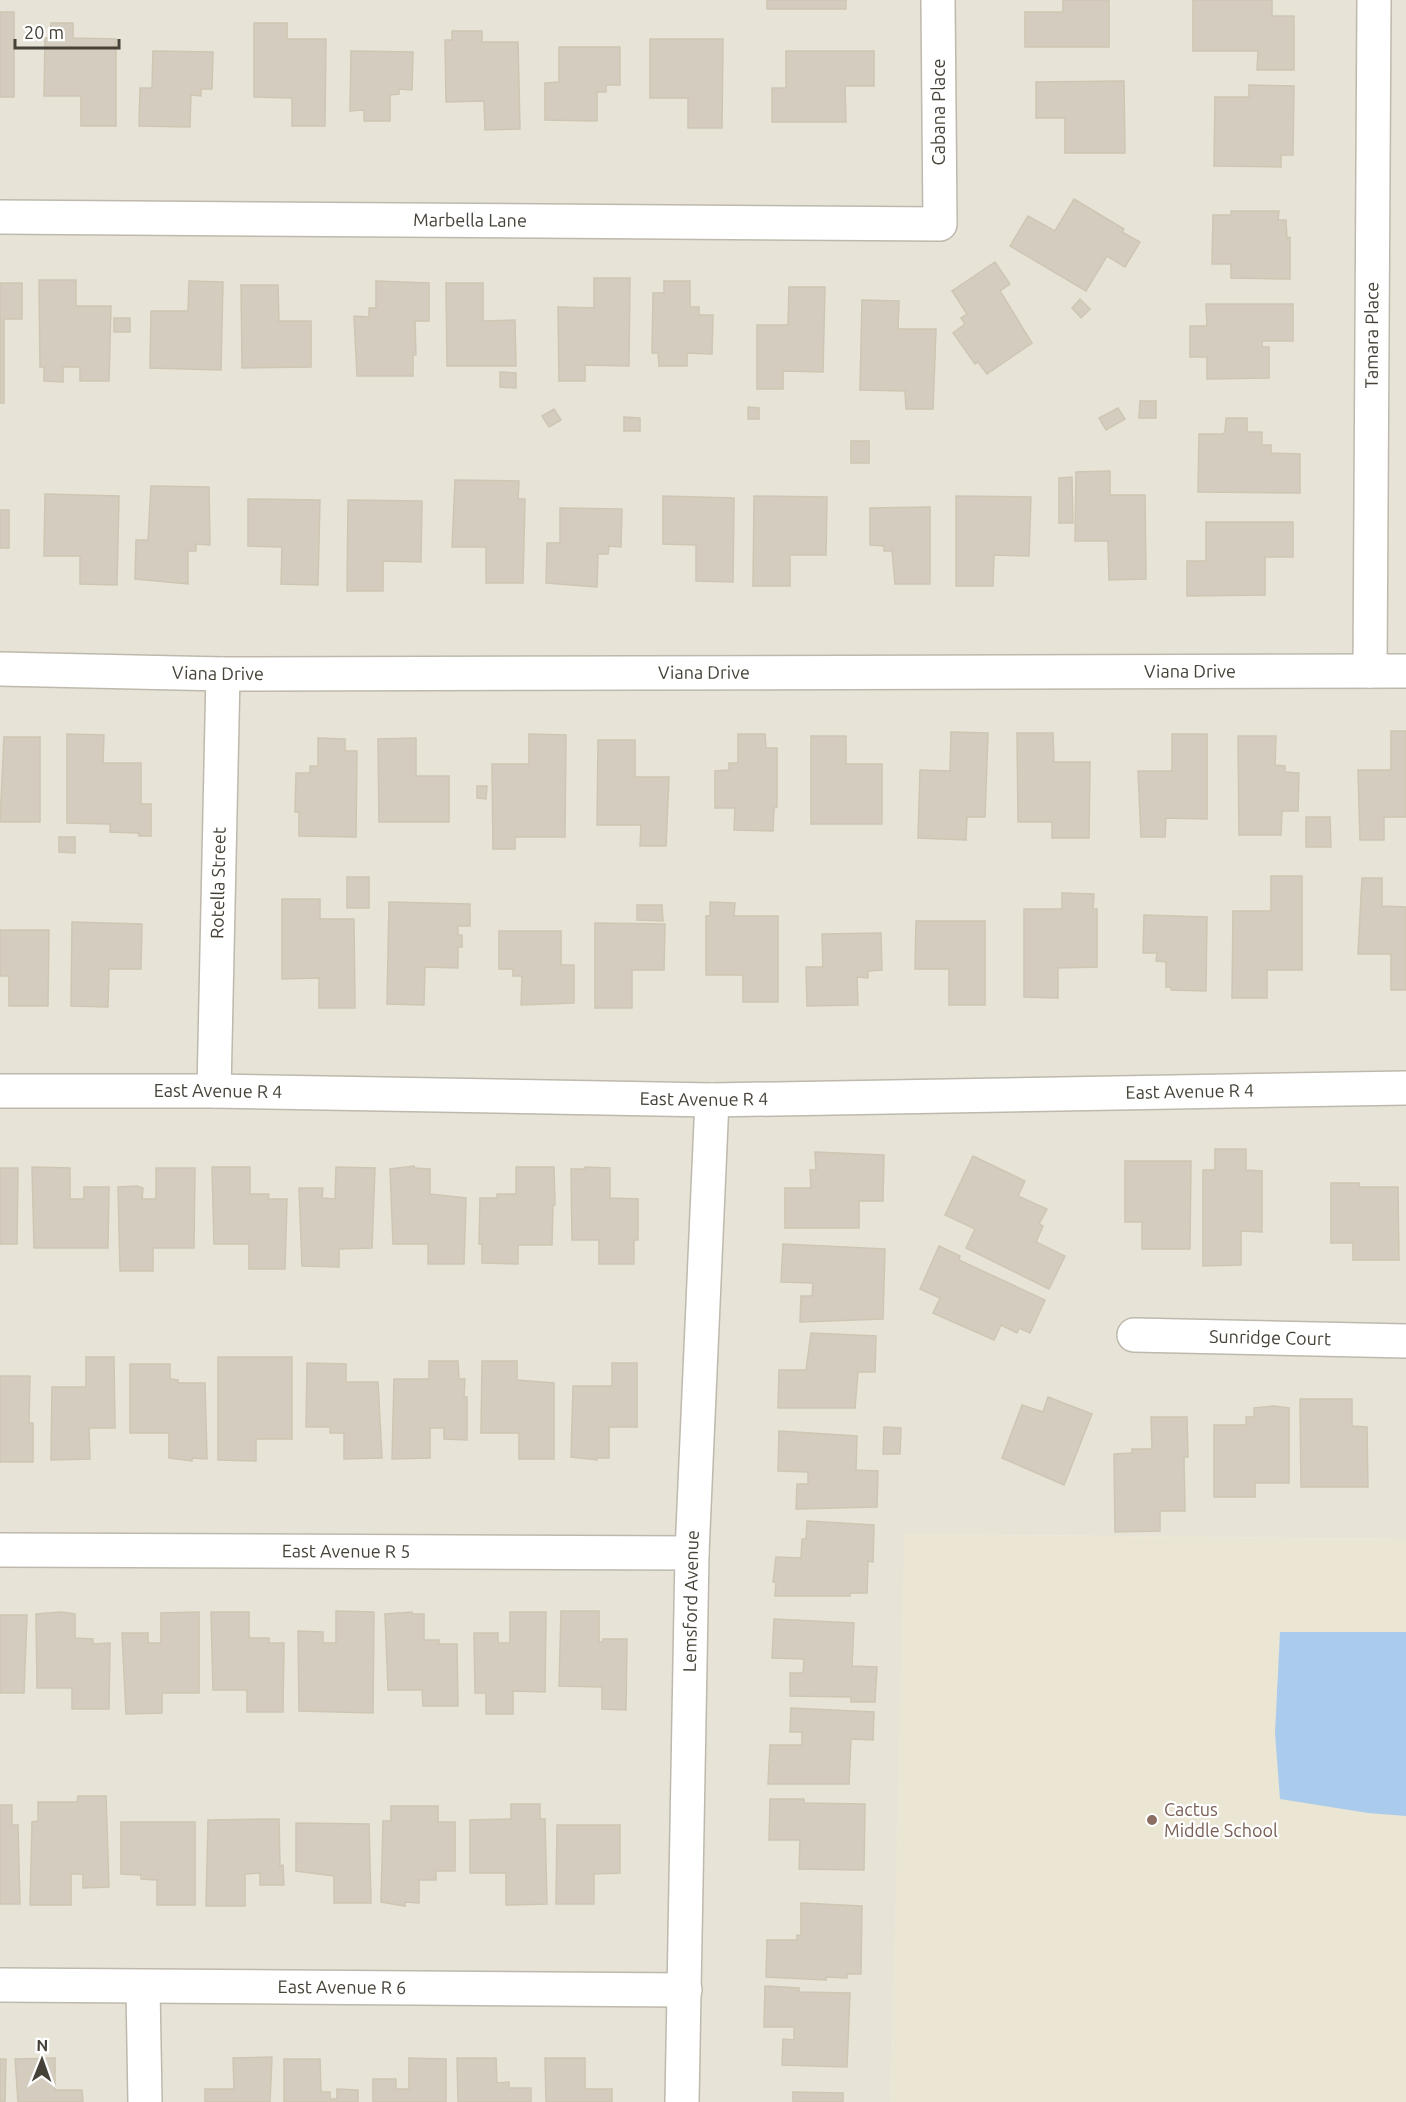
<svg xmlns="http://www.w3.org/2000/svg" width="1406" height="2102" font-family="Ubuntu,sans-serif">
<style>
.residential{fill:#e7e3d7}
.education{fill:#ebe6d4}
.water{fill:#aacbeb}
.building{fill:#d4cdbf;stroke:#cec6b3;stroke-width:1.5}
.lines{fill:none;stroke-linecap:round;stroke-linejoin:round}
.minor-casing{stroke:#beb9ac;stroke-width:36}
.minor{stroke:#fff;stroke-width:33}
.education-dot{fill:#8d6e63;stroke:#fff;stroke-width:2}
.labels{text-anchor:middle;stroke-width:4.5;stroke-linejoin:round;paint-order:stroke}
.street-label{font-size:18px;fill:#464238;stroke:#fff}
.education-label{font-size:18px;fill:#785e54;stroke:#fff;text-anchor:start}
</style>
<rect width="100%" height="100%" fill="#f3f1e9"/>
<polygon class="residential" points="0,0 1406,0 1406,1539 905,1534 891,2102 0,2102"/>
<polygon class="education" points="904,1534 1406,1539 1406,2102 891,2102"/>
<polygon class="water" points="1280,1632 1406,1632 1406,1816 1368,1813 1280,1799 1275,1733"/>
<g class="building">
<rect x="767" y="0" width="79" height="9"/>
<polygon points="1063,0 1109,0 1109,47 1025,47 1025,12 1063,12"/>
<polygon points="1193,0 1272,0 1272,16 1294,16 1294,70 1257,70 1258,51 1193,51"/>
<rect x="0" y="12" width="14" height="85"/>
<polygon points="51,23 73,23 73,38 116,39 116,126 81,126 81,96 44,96 45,38 50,38"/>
<polygon points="254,23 287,23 287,39 326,39 325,126 292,126 292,98 254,97"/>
<polygon points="452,31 482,31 482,42 518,42 520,129 485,130 484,101 446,102 445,40 452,40"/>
<polygon points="650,39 723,39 722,128 688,128 688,98 650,98"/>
<polygon points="559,47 620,47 620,85 606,85 606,92 597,92 597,121 545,120 545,83 559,82"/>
<polygon points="153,51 213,52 212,89 201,89 201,96 191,95 190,127 139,126 140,88 152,88"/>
<polygon points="351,51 413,52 412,90 399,89 399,94 390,95 390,121 364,121 364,110 350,111"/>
<polygon points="786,51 874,51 874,86 845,86 846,122 772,122 772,88 786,88"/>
<polygon points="1124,81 1125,153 1065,153 1065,118 1036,118 1036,82"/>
<polygon points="1249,85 1294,86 1293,155 1281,155 1281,167 1214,166 1215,97 1249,97"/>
<polygon points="1074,199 1124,229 1122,232 1140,242 1125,267 1107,256 1086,291 1010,246 1028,216 1055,231"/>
<polygon points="1231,211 1279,211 1278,220 1286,220 1287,238 1290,237 1290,279 1231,278 1231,264 1212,264 1213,215 1231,215"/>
<polygon points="995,262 1010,284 1000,291 1032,343 987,374 978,362 975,364 953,333 965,324 961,318 967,314 952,291"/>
<polygon points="594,278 630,278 629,366 585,365 585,381 559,381 558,307 594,308"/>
<polygon points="39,280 76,280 76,306 111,306 109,381 80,381 80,367 63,367 63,382 44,381 44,367 40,367"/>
<polygon points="189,281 223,282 221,370 150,368 151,311 188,311"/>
<polygon points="376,281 429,283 429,321 415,321 416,355 413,355 413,376 357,376 354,316 369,317 369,308 376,308"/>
<polygon points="664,281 690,281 690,307 699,307 699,315 713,315 712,354 687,353 687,366 659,366 658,353 652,353 653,293 664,293"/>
<polygon points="0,283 22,283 22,319 4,319 4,403 0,403"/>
<polygon points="446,283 483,283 483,321 515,320 516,366 447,366"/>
<polygon points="241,285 278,285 279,321 311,321 311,367 242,368"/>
<polygon points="789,287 825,287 823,372 783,371 783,389 757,389 757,325 788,325"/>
<polygon points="1080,299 1090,309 1081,318 1072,308"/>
<polygon points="862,300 899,301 898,329 936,329 933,409 906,409 905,391 860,390"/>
<polygon points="1206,304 1293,304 1293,341 1262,341 1262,347 1269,347 1269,378 1207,379 1207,357 1190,357 1190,326 1207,326"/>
<rect x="114" y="318" width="16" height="14"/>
<polygon points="500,372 516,373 516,388 500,387"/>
<polygon points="1140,401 1156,401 1156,418 1139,418"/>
<polygon points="748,407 759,408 759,419 748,419"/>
<polygon points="1118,408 1125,419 1106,430 1099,418"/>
<polygon points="554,409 561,420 549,427 542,416"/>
<polygon points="624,417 640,418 640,431 624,431"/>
<polygon points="1226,418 1247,418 1247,432 1262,432 1262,445 1271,445 1271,453 1300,454 1300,493 1198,492 1199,434 1223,434 1225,432"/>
<rect x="851" y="441" width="18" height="22"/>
<polygon points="1110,471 1110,495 1145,495 1146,579 1109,580 1108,541 1075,541 1076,472"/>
<polygon points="1072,477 1073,523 1059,523 1059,478"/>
<polygon points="455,480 519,481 518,499 525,499 523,583 486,583 486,547 452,547"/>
<polygon points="151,486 209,487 210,545 196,544 196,551 188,551 188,584 135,579 136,540 148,540"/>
<polygon points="45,494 119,496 117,585 80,584 80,556 44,556"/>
<polygon points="663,496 734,498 733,582 696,581 696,545 663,544"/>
<polygon points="754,496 827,497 826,555 790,555 790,586 753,586"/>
<polygon points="956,496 1031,497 1029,556 994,555 993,586 956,586"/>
<polygon points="248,499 320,500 318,585 281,584 282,547 248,546"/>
<polygon points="348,500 422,501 421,562 383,561 383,591 347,591"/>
<polygon points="930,507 930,584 895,584 892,551 884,551 884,546 870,545 870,508"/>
<polygon points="560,508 622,509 621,547 609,546 608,554 598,554 597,587 546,583 547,543 560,543"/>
<rect x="0" y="510" width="9" height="38"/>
<polygon points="1206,522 1293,522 1293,557 1265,557 1265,595 1187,596 1187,561 1206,561"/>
<polygon points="1391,731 1406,731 1406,817 1384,817 1384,840 1360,840 1358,770 1391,770"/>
<polygon points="951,732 988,733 985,817 967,817 966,840 918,838 920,770 950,771"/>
<polygon points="1017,733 1053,733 1054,762 1090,762 1089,838 1052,838 1052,822 1018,822"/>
<polygon points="67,734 104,735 103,763 141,763 141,804 151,804 151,836 139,836 139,833 110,832 110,824 67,823"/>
<polygon points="529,734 566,735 565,837 515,837 515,849 493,849 492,764 529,764"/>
<polygon points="738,734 765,734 766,748 777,748 777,807 774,808 773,831 734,830 735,808 715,808 715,771 729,770 729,763 738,763"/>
<polygon points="1172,734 1207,734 1207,819 1166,818 1165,837 1141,837 1138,771 1172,771"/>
<polygon points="811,736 846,736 846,764 882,764 882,824 811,824"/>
<polygon points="1238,736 1276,736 1275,765 1285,766 1285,772 1299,773 1298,811 1282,811 1281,835 1239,835"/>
<polygon points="4,737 40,737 40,822 0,822"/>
<polygon points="318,738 345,739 345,751 357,751 356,837 299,836 299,812 295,812 296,773 310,773 310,766 318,766"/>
<polygon points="416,738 416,776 449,776 449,822 379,822 378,739"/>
<polygon points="598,740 635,740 635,777 669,777 666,846 640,846 641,825 597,825"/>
<polygon points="477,786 487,786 486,799 477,798"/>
<polygon points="1306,817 1330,817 1331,847 1306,847"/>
<polygon points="59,837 75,837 75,853 59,852"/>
<polygon points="1271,876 1302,876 1302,970 1267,970 1267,998 1232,998 1233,911 1271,911"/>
<rect x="347" y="877" width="22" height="31"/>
<polygon points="1362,878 1382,878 1382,906 1406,907 1406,990 1391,990 1391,954 1358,954"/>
<polygon points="1062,893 1094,894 1093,909 1097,909 1097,967 1058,968 1058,998 1024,997 1024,909 1062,909"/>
<polygon points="282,899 320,899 320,919 354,919 355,1008 319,1008 319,978 282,979"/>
<polygon points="389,902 470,904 470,926 458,926 458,935 462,935 462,947 458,947 458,968 425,967 424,1005 387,1004"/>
<polygon points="710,902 735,903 734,916 778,916 778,1002 743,1002 743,975 706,975 706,916 710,916"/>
<polygon points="637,905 662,905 663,921 637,920"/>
<polygon points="1144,915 1207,917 1206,991 1171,990 1171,987 1166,987 1166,962 1156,961 1157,953 1143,953"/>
<polygon points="916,921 985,921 985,1005 949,1005 949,969 915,969"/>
<polygon points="72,922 142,924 141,969 109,969 108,1007 71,1006"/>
<polygon points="595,923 665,924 664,970 632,970 632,1008 595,1008"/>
<polygon points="0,930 49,930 48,1006 9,1006 9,976 1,976 0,968"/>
<polygon points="499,931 561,931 561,965 574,965 574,1003 521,1005 522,976 513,976 513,969 499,969"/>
<polygon points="881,933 882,970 868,971 868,978 857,977 858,1005 807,1006 806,967 823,967 822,934"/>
<polygon points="1215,1149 1246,1149 1246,1170 1262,1171 1262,1232 1241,1231 1241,1265 1203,1266 1203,1170 1215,1170"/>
<polygon points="815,1152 884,1155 883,1201 859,1201 859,1228 785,1228 785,1188 811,1188 810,1170 816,1170"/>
<polygon points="973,1156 1025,1181 1018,1196 1047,1209 1039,1224 1043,1226 1036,1242 1065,1256 1049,1289 966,1248 975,1229 945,1215"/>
<polygon points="1125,1161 1191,1161 1190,1249 1142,1249 1142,1222 1125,1222"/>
<polygon points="414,1166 415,1168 430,1169 430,1194 466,1198 464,1264 428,1264 428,1244 393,1244 390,1169"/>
<polygon points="32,1167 70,1168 70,1199 84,1199 84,1187 109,1187 108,1248 34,1248"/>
<polygon points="212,1167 250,1167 250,1194 269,1194 268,1199 287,1199 285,1269 249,1269 249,1244 214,1244"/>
<polygon points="336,1167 375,1168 372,1248 339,1249 339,1267 302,1266 299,1188 323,1188 322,1198 335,1199"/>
<polygon points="516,1167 554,1167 555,1205 553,1205 552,1245 518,1245 518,1264 482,1263 482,1244 479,1244 480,1198 497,1198 497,1194 516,1194"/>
<polygon points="585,1167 610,1168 610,1198 638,1199 638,1240 634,1240 634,1264 599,1264 599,1240 572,1240 571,1169 585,1169"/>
<polygon points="0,1168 18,1168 17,1244 0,1244"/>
<polygon points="156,1168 195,1168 194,1248 153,1248 153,1271 120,1271 118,1187 137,1186 143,1188 142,1199 156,1199"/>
<polygon points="1331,1183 1359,1183 1359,1187 1398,1187 1399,1260 1353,1260 1353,1243 1331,1243"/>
<polygon points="783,1244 885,1249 883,1319 800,1322 801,1296 812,1296 813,1283 781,1282"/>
<polygon points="939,1246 960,1256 959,1260 1045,1300 1030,1333 1019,1328 1017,1333 1001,1325 994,1340 933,1313 940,1298 920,1289"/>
<polygon points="811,1333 876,1336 875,1372 858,1372 855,1408 778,1408 779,1370 806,1370"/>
<polygon points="86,1357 114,1357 115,1428 89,1428 90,1459 51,1460 52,1387 86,1387"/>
<polygon points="218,1357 292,1357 292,1439 256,1439 256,1461 218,1460"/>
<polygon points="429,1361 458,1361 459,1379 465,1379 464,1397 467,1397 467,1440 444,1439 444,1428 430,1428 430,1458 392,1459 394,1379 429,1379"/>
<polygon points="482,1361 517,1361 517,1380 554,1383 554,1459 519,1459 519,1433 481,1433"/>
<polygon points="307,1363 346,1364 346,1382 378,1382 382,1458 344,1459 344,1433 330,1433 330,1427 306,1427"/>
<polygon points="612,1363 637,1363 637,1427 609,1427 609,1458 597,1458 597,1460 571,1457 573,1386 612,1386"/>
<polygon points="130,1364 170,1364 170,1379 178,1380 178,1383 205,1383 207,1459 192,1458 192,1461 169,1458 169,1433 130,1433"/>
<polygon points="0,1376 30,1376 29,1423 33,1423 33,1462 0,1462"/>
<polygon points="1048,1397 1092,1414 1064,1485 1002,1458 1022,1405 1043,1412"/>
<polygon points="1300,1399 1352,1399 1352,1426 1367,1427 1368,1487 1301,1487"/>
<polygon points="1274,1406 1289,1408 1289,1483 1255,1483 1255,1497 1214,1497 1214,1425 1246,1425 1246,1417 1254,1417 1254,1408"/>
<polygon points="1151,1417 1187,1417 1188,1457 1184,1457 1185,1511 1160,1511 1160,1531 1115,1532 1114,1454 1132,1453 1132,1449 1152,1449"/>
<polygon points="884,1427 901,1428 900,1454 883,1454"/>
<polygon points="779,1431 857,1436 856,1470 878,1471 877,1507 796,1509 797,1484 808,1484 808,1472 778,1471"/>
<polygon points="807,1521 874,1525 873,1562 868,1561 867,1593 850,1593 850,1596 775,1596 776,1582 773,1582 776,1557 801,1558 802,1539 806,1539"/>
<polygon points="336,1611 374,1612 373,1713 299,1711 298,1631 323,1632 323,1643 336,1643"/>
<polygon points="561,1611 599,1611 599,1642 603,1642 603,1639 627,1639 626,1710 602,1709 602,1687 559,1686"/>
<polygon points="61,1612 75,1614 75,1638 93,1639 93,1644 110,1643 109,1709 72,1709 72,1688 37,1688 36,1614"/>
<polygon points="199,1612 199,1693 162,1693 162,1713 126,1714 122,1633 148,1633 148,1643 161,1643 161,1613"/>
<polygon points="211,1612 249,1612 249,1638 269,1638 269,1643 284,1643 283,1712 247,1712 247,1690 213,1690"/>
<polygon points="412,1612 412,1614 424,1614 424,1640 439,1640 439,1644 457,1644 458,1706 423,1706 422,1690 388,1690 385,1614"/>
<polygon points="510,1612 546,1612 545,1692 513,1691 513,1714 486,1714 486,1693 475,1693 474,1633 498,1633 498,1643 510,1643"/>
<polygon points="0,1615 27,1615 24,1693 0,1693"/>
<polygon points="774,1619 854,1623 852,1666 877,1667 875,1702 851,1702 851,1697 790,1696 790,1673 803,1673 804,1659 772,1658"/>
<polygon points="791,1708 874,1712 873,1740 851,1739 849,1784 768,1784 770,1745 802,1745 802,1732 790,1732"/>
<polygon points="78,1796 106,1796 109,1887 83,1888 83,1874 71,1874 71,1905 30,1905 32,1822 38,1821 38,1802 77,1802"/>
<polygon points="770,1799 804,1799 804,1803 865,1804 864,1870 799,1869 800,1840 769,1840"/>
<polygon points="511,1804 540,1804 540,1819 545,1819 547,1904 506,1905 506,1873 470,1873 470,1820 511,1819"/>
<polygon points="0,1805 12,1805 12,1825 18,1825 20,1904 0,1904"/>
<polygon points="391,1806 438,1806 438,1822 455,1822 455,1871 436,1871 436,1880 419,1880 419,1903 405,1902 405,1906 381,1902 383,1821 391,1821"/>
<polygon points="279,1819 280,1866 283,1865 284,1885 260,1885 260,1873 245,1874 245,1906 206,1906 208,1820"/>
<polygon points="121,1822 195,1822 195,1905 157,1905 157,1880 141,1879 141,1875 121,1874"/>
<polygon points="296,1823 369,1824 371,1903 334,1903 334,1876 296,1871"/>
<polygon points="557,1825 620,1825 620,1873 594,1874 594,1904 556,1904"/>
<polygon points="801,1903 862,1906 861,1974 847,1974 847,1978 826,1977 826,1980 766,1977 767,1940 797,1940 797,1935 801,1936"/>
<polygon points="765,1986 799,1988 799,1992 850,1993 847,2067 782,2065 783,2039 794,2040 794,2027 764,2027"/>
<polygon points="272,2057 270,2102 205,2102 205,2089 234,2089 233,2058"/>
<polygon points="55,2058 55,2090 82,2090 83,2102 18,2102 15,2059"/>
<polygon points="409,2058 446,2059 446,2102 373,2102 373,2079 396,2079 396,2089 409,2089"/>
<polygon points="457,2058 496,2058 497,2083 509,2082 509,2088 531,2088 531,2102 458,2102"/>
<polygon points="545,2058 585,2058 585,2089 612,2089 612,2102 546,2102"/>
<polygon points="0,2059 6,2059 5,2102 0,2102"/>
<polygon points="284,2059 320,2059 321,2092 330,2092 330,2099 337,2099 337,2089 358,2090 358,2102 284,2102"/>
<polygon points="793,2092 843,2093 843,2102 793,2102"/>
</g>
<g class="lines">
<g class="minor-casing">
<g id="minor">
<path id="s1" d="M0,217L940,224L938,0"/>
<path id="s2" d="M0,669L223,674L1406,671"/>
<path id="s3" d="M1370,671L1374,0"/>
<path id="s4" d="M0,1091H214L712,1100L1406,1088"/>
<path id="s5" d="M214,1091L223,674"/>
<path id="s6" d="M1134,1335L1406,1341"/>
<path id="s7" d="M0,1550L692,1553"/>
<path id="s8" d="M0,1985L685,1990"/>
<polyline points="143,1988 145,2102"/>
<path id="s9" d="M682,2102L692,1553L712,1100"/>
</g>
</g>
<use href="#minor" class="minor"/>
</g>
<circle class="education-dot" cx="1152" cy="1820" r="6"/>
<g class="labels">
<g class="street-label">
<text transform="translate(939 112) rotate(-90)" y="6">Cabana Place</text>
<text dy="6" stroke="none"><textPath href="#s1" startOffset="470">Marbella Lane</textPath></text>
<text dy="6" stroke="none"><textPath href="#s3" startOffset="336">Tamara Place</textPath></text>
<text dy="6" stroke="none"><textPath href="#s2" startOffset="1190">Viana Drive</textPath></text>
<text dy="6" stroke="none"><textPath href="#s2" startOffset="218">Viana Drive</textPath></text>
<text dy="6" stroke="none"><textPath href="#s2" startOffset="704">Viana Drive</textPath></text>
<text dy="6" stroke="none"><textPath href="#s5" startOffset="208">Rotella Street</textPath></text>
<text dy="6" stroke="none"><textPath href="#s4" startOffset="1190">East Avenue R 4</textPath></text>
<text dy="6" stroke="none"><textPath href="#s4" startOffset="218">East Avenue R 4</textPath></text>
<text dy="6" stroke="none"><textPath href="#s4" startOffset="704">East Avenue R 4</textPath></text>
<text dy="6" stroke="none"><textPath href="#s6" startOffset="136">Sunridge Court</textPath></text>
<text dy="6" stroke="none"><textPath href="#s7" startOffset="346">East Avenue R 5</textPath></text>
<text dy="6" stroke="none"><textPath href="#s9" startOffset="501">Lemsford Avenue</textPath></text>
<text dy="6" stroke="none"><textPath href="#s8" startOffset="342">East Avenue R 6</textPath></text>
</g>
<g class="education-label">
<text x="1164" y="1816">Cactus<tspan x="1164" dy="21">Middle School</tspan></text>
</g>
</g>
<g transform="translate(42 2060) rotate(1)" stroke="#ffffff" stroke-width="4.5" paint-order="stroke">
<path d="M0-4.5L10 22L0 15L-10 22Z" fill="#464238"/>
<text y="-9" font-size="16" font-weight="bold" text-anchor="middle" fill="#464238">N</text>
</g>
<path d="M15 39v9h104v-9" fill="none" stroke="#464238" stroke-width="3"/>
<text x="24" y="39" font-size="18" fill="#464238" stroke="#ffffff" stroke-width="4.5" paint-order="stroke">20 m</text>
</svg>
